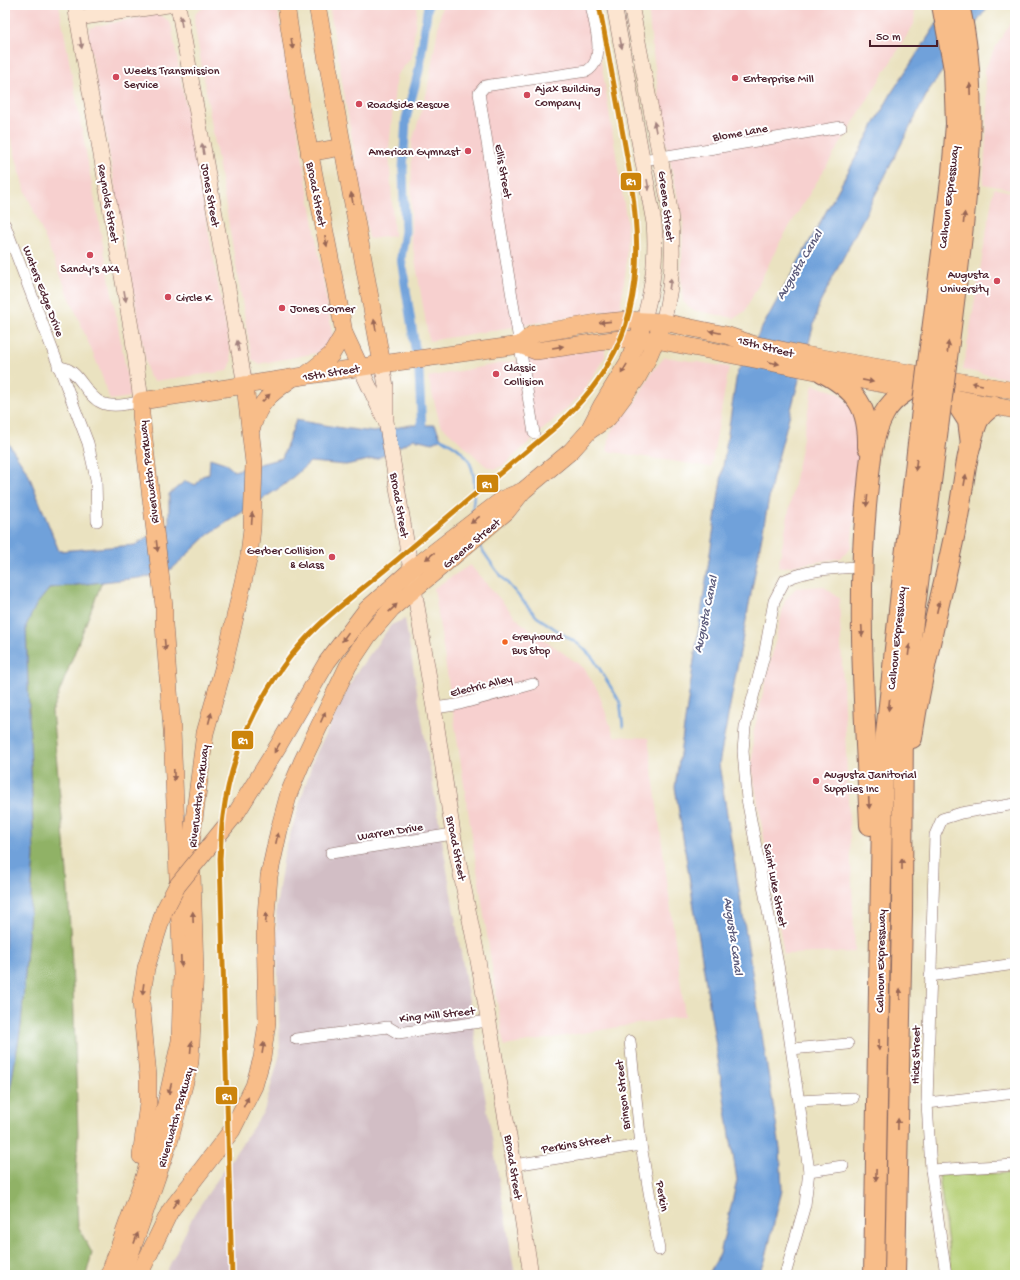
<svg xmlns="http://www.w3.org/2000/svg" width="1020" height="1280" font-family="'Gochi Hand',sans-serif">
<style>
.built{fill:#f7d0cf}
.industrial{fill:#d2bec5}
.green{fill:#b5cf74;stroke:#807750}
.forest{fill:#90b266;stroke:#6d6848}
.water{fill:#70a1da;stroke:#5d6082}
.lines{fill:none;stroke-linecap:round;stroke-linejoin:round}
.stream{stroke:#70a1da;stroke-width:2.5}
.canal{stroke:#70a1da;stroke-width:9}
.minor-casing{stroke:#82635f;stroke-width:12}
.secondary-casing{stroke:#82635f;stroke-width:16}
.primary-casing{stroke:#82635f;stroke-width:18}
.motorway-casing{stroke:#82635f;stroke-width:22}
.minor{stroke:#fff;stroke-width:11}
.secondary{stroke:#fce5d0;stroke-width:15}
.primary{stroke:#f8bd89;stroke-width:17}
.motorway{stroke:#f8bd89;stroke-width:20}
.primary-bridge-casing{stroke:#82635f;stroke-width:18;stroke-linecap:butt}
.motorway-bridge-casing{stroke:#82635f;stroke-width:22;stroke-linecap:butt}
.primary-bridge{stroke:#f8bd89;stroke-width:17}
.motorway-bridge{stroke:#f8bd89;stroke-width:20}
.rail-1-casing{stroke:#fff;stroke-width:8}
.rail-1{stroke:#cc840b;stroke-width:5}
.oneway{fill:#a3827e}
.oneway2{fill:#986655}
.poi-dot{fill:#d1495b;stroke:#fff;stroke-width:1.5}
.bus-dot{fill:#f26522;stroke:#fff;stroke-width:1.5}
.labels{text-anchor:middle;stroke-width:4;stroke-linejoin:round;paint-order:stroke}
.bus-label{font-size:11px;fill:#4a1f2b;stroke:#fff;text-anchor:start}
.poi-label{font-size:12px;fill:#4a1f2b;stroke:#fff;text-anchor:start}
.street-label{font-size:12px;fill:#4a1f2b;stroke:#fff}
.water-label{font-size:13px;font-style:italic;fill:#5b5a7a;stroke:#fff}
.line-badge{stroke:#fff;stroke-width:1.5}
.badge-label{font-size:11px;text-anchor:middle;font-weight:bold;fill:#fff}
</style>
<rect width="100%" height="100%" fill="#fff"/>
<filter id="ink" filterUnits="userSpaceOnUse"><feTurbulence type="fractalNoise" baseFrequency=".025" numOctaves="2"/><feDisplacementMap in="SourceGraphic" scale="8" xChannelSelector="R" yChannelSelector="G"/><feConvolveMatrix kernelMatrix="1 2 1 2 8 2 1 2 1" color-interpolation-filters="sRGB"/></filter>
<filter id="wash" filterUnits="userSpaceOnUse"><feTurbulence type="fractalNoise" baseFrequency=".012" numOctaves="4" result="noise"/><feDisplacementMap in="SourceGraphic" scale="16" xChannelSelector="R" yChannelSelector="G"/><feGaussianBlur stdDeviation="0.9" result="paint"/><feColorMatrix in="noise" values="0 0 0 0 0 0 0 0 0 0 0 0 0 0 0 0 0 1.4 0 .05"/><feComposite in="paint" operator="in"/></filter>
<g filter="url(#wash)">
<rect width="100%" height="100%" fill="#eae2c0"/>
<g class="built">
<polygon points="5,5 59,5 131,397 110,400 99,368 25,190 5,118"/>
<polygon points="207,5 274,5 278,11 333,338 329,349 322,352 258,364 252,359 194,21 196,13"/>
<polygon points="329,5 417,5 412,57 396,76 389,150 394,236 369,239"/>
<polygon points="442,5 592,5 627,223 626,269 620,309 429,341 411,236 412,142 427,92"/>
<polygon points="648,5 915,5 914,24 781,240 745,311 735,318 692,310 683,301 681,282 683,222 665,138 652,46"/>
<polygon points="157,14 165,18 171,24 232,361 228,371 154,381 148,375 88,34 90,28 96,26"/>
<polygon points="1015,16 1015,190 983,184 988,107 984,71 994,50"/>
<polygon points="994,188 1015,193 1015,380 963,370"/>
<polygon points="605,348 605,357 581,395 504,465 495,469 486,466 440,424 428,377 534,357"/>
<polygon points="665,357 729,367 711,467 607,451 610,433 635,402 653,370"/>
<polygon points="813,385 839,393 851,406 863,440 851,548 841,558 778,568"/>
<polygon points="470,565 520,622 584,668 598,691 614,736 648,738 685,1016 504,1046 434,588"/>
<polygon points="823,586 839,598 855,952 784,954 752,769 753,735 785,600 796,588"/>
</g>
<polygon class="industrial" points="405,619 515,1275 165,1275 194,1214 264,1111 280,1054 276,908 284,855 313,760 354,676 391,625"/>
<polygon class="green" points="1015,1173 1015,1275 952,1275 939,1175"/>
<polygon class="forest" points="102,582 52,711 67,872 73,985 78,1134 76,1180 78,1227 92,1253 86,1275 5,1275 5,1120 21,1026 34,856 26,625 36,605 50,588"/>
<g class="water">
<polygon points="949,5 989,5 929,90 819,305 773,477 719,764 780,1148 782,1190 765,1261 759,1275 708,1275 720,1254 737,1180 675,787 737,373 892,92"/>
<polygon points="296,420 342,428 374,432 410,425 435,425 441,438 433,443 414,439 378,458 346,465 310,462 284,485 209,534 172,569 147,577 50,588 36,605 26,626 34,856 21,1026 5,1120 5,438 28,473 59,551 135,545 169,524 169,494 185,481 196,485 202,476 209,474 210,458 225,463 234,471 282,458"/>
</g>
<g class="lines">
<g class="stream">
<path d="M439,438C479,454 476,478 472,515"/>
<polyline points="478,544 496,570 537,617 581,646 593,658 620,702 623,727"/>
</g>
<polyline class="canal" points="416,431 422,430 419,373 401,258 405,231 403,170 406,119 419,70 428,5"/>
</g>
</g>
<g filter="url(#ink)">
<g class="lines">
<g class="minor-casing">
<g id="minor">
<polyline points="643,160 841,127"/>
<polyline points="5,225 88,443 96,479 97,521"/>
<path d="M58,367C80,367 83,395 102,403C113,408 130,404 141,401"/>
<path d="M534,433L479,93L485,86L491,85L587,71C607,59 594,24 591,5"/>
<polyline points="434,708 456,705 533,684"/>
<polyline points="331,853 453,834"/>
<polyline points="930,976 1015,964"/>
<polyline points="296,1039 388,1027 398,1033 488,1021"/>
<polyline points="630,1041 641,1145 659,1250"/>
<polyline points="791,1049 848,1044"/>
<polyline points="799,1101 853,1098"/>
<polyline points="927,1103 1015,1093"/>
<polyline points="514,1165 641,1145"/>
<polyline points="931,1170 1015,1165"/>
<polyline points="809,1171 843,1166"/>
<path d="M785,1275L805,1205L809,1171L782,986L747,799L743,751L745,727L764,656L774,601L785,580C809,569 837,568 862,567"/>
<polyline points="946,1275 931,1170 927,1103 935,835 942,819 961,813 1015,804"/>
</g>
</g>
<g class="secondary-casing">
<g id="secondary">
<polyline points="75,5 133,339 141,401"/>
<polyline points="178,5 245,385"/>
<path d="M614,5L654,223C657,257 653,287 644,320"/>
<path d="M631,5L669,204C674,243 674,283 663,322"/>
<polyline points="77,18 168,5"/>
<polyline points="382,364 386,386 386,421 434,708 453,834 477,955 514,1165 531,1275"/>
<polyline points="360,367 384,418"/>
</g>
</g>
<g class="primary-casing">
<g id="primary">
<polyline points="286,5 302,113 340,310 344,333 360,367"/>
<polyline points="317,5 382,364"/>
<polyline points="309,153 342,147"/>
<polyline points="520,345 533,334 597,323 627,320 663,322 726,335 752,344 805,355 1015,391"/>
<polyline points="306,375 331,355 344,333"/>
<polyline points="945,396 1015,410"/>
<path d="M252,427C260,401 270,394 291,379"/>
<polyline points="590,428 602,405 629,361 641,329"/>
<polyline points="237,812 278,746 327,662 367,609 411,570 503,499 523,491"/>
<polyline points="141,1156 148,1104 148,1076 141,1002 146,968 164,911"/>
<polyline points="109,1275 144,1177 165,1108 180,1041 182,975 172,730 164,625 164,606 141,415 141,401 382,364 520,345 536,351 620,339 656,340 919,391"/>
<polyline points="123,1275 170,1139 190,1062 195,969 191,843 205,733 223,669 249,556 252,528 254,463 245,385"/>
<polyline points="139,1275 170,1211 232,1130 254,1086 262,1058 267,1023 265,929 269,876 279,830 289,793 302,762 348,666 368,636 392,608 507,511 523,491 571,451 589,431 608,418 636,380 647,360 663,322"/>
</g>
</g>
<g class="motorway-casing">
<g id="motorway">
<path d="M822,372C856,390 869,407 868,447"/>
<path d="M912,738C922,666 942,597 956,527C963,494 965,455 977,423C980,415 986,411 993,406"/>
<path d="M870,825C865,715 856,605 867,496C870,468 870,439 884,414C894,395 915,386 934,377L959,407L968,421L971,444"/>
<polyline points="874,1275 883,762 901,592 920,426"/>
<polyline points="895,1275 902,914 903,700 938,428"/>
</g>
</g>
<use href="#minor" class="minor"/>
<use href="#secondary" class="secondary"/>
<use href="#primary" class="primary"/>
<use href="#motorway" class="motorway"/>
<g class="primary-bridge-casing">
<polyline id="primary-bridge" points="164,911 177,886 237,812"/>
</g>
<g class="motorway-bridge-casing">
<g id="motorway-bridge">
<polyline points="920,426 952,173 956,124 954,69 942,5"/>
<path d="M938,428C946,366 954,305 961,244C970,165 978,83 959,5"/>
</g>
</g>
<use href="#primary-bridge" class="primary-bridge"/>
<use href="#motorway-bridge" class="motorway-bridge"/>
<g class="rail-1-casing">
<path id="rail-1" d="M232,1275L220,859C221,845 221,830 223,816C232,745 267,675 319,625C344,602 372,581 398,559C451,514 505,469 558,425C577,406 595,388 608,364C652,291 636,203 621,124C614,85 607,45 599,5"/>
</g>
<use href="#rail-1" class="rail-1"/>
</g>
<defs><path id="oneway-solid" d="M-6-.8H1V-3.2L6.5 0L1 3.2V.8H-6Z"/></defs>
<g class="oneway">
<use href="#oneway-solid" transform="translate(181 21) rotate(-100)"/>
<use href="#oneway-solid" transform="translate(81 43) rotate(81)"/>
<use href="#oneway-solid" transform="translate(621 43) rotate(79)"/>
<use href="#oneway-solid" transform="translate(655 127) rotate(-101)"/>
<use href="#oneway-solid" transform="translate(203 149) rotate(-100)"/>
<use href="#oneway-solid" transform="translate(648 185) rotate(80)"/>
<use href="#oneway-solid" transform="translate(670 284) rotate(-82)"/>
<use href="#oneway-solid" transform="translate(125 296) rotate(80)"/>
<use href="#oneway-solid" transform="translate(238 346) rotate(-100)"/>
</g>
<g class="oneway2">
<use href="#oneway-solid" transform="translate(292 44) rotate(82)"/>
<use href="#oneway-solid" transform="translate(970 89) rotate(-92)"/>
<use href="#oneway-solid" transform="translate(352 198) rotate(-100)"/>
<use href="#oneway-solid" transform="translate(964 218) rotate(-84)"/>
<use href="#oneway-solid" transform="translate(326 241) rotate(79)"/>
<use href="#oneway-solid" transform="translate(605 322) rotate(174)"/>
<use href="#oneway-solid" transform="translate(375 325) rotate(-100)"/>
<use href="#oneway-solid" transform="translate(715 332) rotate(-168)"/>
<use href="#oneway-solid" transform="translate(558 347) rotate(-9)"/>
<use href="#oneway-solid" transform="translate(948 347) rotate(-83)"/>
<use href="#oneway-solid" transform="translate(774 363) rotate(11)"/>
<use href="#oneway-solid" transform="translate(624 369) rotate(121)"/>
<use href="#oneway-solid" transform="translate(868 381) rotate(11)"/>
<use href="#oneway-solid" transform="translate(977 384) rotate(-170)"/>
<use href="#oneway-solid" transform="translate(266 398) rotate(-45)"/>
<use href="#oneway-solid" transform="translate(916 465) rotate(97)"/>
<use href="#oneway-solid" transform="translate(965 480) rotate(-80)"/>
<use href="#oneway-solid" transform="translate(867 501) rotate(96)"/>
<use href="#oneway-solid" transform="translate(252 518) rotate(-86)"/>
<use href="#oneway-solid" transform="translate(475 520) rotate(142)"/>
<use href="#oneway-solid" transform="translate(157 546) rotate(83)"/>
<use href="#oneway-solid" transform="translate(430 556) rotate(142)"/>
<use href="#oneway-solid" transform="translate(938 607) rotate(-77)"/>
<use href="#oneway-solid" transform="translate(393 608) rotate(-44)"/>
<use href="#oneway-solid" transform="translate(862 631) rotate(87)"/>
<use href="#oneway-solid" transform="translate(345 637) rotate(125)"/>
<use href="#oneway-solid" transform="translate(165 645) rotate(85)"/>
<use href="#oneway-solid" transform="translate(909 650) rotate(-83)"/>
<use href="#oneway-solid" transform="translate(889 705) rotate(96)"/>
<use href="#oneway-solid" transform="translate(323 717) rotate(-66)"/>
<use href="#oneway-solid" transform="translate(210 718) rotate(-75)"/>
<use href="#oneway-solid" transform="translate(277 748) rotate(121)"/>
<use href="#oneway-solid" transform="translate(174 775) rotate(88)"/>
<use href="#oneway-solid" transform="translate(869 803) rotate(87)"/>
<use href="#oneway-solid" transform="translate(277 838) rotate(-78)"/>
<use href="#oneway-solid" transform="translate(902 864) rotate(-90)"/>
<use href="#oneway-solid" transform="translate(193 917) rotate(-92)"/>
<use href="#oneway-solid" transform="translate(266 918) rotate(-85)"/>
<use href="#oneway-solid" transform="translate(181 961) rotate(88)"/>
<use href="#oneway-solid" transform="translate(143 989) rotate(98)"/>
<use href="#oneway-solid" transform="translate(900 994) rotate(-89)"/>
<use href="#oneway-solid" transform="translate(879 1045) rotate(91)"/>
<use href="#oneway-solid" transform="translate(191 1047) rotate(-85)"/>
<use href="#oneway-solid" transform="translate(263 1048) rotate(-81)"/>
<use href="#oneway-solid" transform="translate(170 1089) rotate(104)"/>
<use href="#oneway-solid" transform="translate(246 1102) rotate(-64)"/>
<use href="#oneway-solid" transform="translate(898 1124) rotate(-89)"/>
<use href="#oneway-solid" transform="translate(876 1175) rotate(91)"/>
<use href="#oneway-solid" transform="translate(176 1203) rotate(-53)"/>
<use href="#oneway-solid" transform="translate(136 1238) rotate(-70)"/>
</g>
</g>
<g class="poi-dot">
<circle cx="116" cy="77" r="4"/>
<circle cx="735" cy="78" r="4"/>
<circle cx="527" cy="95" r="4"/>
<circle cx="359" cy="104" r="4"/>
<circle cx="468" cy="151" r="4"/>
<circle cx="90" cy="255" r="4"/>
<circle cx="997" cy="281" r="4"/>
<circle cx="168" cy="297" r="4"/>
<circle cx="282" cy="308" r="4"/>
<circle cx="496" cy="374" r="4"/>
<circle cx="332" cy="557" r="4"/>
<circle cx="816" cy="781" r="4"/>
</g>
<circle class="bus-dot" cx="505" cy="642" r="3.5"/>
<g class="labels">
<g class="bus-label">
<text x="512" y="640">Greyhound<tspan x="512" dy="14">Bus Stop</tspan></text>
</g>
<g class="poi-label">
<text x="124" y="74">Weeks Transmission<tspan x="124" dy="14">Service</tspan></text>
<text x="743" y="82">Enterprise Mill</text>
<text x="535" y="92">Ajax Building<tspan x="535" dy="14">Company</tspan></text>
<text x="367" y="108">Roadside Rescue</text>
<text x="460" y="155" text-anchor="end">American Gymnast</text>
<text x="90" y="272" text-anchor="middle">Sandy's 4x4</text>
<text x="989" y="278" text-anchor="end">Augusta<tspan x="989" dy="14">University</tspan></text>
<text x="176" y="301">Circle K</text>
<text x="290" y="312">Jones Corner</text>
<text x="504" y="371">Classic<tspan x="504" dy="14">Collision</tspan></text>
<text x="324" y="554" text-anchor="end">Gerber Collision<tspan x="324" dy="14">&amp; Glass</tspan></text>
<text x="824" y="778">Augusta Janitorial<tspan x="824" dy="14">Supplies Inc</tspan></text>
</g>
<g class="street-label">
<text transform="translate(740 132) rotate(-10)" y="4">Blome Lane</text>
<text transform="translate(504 171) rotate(80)" y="4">Ellis Street</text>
<text transform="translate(317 194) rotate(79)" y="4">Broad Street</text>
<text transform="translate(211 195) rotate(80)" y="4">Jones Street</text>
<text transform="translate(948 197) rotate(-83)" y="4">Calhoun Expressway</text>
<text transform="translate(109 203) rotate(80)" y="4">Reynolds Street</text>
<text transform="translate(667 206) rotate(83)" y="4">Greene Street</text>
<text transform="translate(44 291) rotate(69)" y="4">Waters Edge Drive</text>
<text transform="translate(766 346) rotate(14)" y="4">15th Street</text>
<text transform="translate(331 372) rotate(-9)" y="4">15th Street</text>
<text transform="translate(148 472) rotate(-97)" y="4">Riverwatch Parkway</text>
<text transform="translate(400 505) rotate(80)" y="4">Broad Street</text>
<text transform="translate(471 543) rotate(-40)" y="4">Greene Street</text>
<text transform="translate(896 638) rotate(-84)" y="4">Calhoun Expressway</text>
<text transform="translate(481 685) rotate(-14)" y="4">Electric Alley</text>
<text transform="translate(198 796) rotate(-83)" y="4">Riverwatch Parkway</text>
<text transform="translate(390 831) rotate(-9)" y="4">Warren Drive</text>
<text transform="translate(457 848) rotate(79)" y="4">Broad Street</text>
<text transform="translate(776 885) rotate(79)" y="4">Saint Luke Street</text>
<text transform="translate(880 961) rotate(-89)" y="4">Calhoun Expressway</text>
<text transform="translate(437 1014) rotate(-6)" y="4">King Mill Street</text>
<text transform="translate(915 1055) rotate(-89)" y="4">Hicks Street</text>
<text transform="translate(622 1095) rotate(-96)" y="4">Brinson Street</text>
<text transform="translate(175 1117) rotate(-74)" y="4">Riverwatch Parkway</text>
<text transform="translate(576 1143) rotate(-9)" y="4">Perkins Street</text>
<text transform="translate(514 1167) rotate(81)" y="4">Broad Street</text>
<text transform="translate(663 1196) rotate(80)" y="4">Perkin</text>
</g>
<g class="water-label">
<text transform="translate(798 264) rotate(-59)" y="5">Augusta Canal</text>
<text transform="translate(704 614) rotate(-78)" y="5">Augusta Canal</text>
<text transform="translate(735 936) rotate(82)" y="5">Augusta Canal</text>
</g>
</g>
<g class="line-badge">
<rect x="620" y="172" width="22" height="19" rx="4" fill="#cc840b"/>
<rect x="476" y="474" width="23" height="19" rx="4" fill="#cc840b"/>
<rect x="231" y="730" width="23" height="20" rx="4" fill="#cc840b"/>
<rect x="215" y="1086" width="23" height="19" rx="4" fill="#cc840b"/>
</g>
<g class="badge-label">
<text x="631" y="185">R1</text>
<text x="487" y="488">R1</text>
<text x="243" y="744">R1</text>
<text x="227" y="1100">R1</text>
</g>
<rect width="1020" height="1280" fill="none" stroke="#fff" stroke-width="20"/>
<path d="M870 40v6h67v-6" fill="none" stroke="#4a1f2b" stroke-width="2"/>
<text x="876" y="40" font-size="12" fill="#4a1f2b" stroke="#ffffff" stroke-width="3" paint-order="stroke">50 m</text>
</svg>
